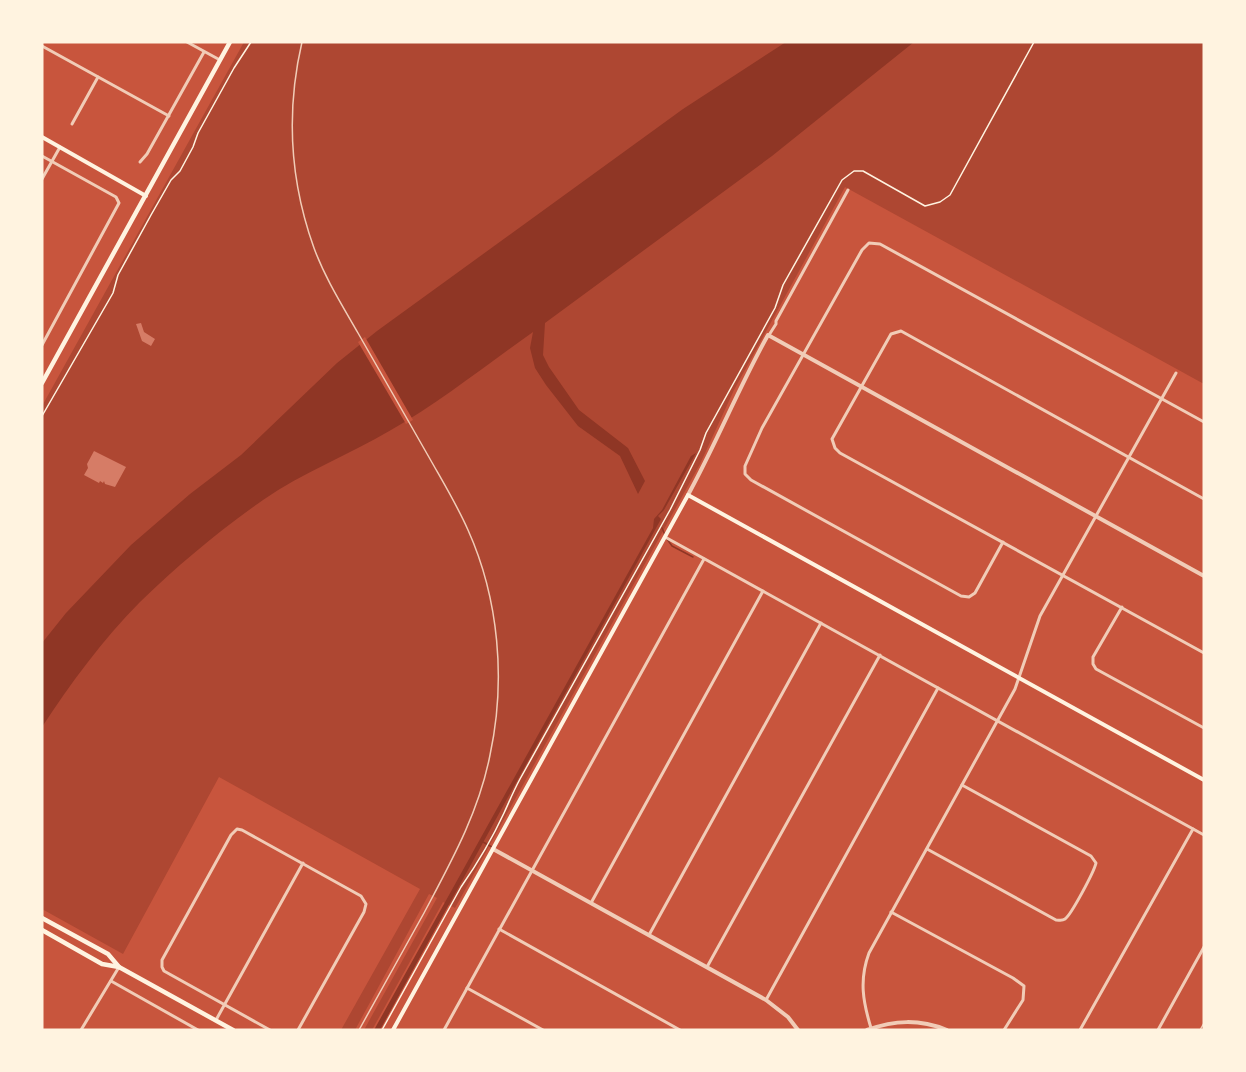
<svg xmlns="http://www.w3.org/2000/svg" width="1246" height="1072" font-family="Raleway,sans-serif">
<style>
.green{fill:#ae4732}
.water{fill:#8f3625}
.pier{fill:#c8553d}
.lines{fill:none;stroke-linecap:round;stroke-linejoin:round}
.stream{stroke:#8f3625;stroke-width:1.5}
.building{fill:#d67c66}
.path{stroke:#fff3e0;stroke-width:1.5}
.service{stroke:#f1ccb7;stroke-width:1.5}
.minor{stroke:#f1ccb7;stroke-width:3}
.tertiary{stroke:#f1ccb7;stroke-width:4}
.secondary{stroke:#fff3e0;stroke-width:4}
.primary{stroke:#fff3e0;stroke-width:4.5}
</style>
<rect width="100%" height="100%" fill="#c8553d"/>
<polygon class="green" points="244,42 1204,42 1204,384 845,187 734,390 700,464 455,908 443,902 372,1030 364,1030 437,898 429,894 355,1030 341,1030 420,889 219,777 123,954 42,909 42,406"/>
<g class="water">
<path d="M786,42H914L772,156L545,323L543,355L549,367L579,410L628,448L645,481L638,494L620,456L578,426L546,385L535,368L530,348L533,332C486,365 440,402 391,430C349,455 303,472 263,500C220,530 178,565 140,602C103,639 71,683 42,727V643L66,613L131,545L190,494L241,455L337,363L377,331L683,109Z"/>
<polygon points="696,453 664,510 658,516 661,519 380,1030 374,1030 653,528 654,519 662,510 691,456"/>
</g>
<polygon class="pier" points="365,337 413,420 406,424 358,342"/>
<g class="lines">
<g class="stream">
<polyline points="662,528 665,535"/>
<polyline points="667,539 672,546 693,557"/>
<polyline points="483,842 492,847"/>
</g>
</g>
<g class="building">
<polygon points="141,323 144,332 155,339 151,346 142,341 136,324"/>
<polygon points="94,451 126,467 115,487 105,484 104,481 103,483 100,481 99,483 84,475 88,468 87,464"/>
</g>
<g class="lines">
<g class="path">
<polyline points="42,416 113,293 118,275 151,215 171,180 180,171 193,147 198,133 234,68 251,42"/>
<path d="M382,1030L461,887C477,864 492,839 504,813C509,802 514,790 520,779L670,510L700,450L706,433L775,308L783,285L842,180L854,171H863L925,206L940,202L950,195L1034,42"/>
</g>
<g class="service">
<path d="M302,42C286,111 290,181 314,248C325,278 342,305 358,333C382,375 406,417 430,459C443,482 457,505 468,530C499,599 506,681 490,755C479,812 451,862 424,913C402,952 381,991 359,1030"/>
<polyline points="1200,1030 1204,1023"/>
</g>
<g class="minor">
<polyline points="187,42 220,60"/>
<polyline points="42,46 169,116"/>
<polyline points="72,124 98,77"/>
<polyline points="42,156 116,197 119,203 42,345"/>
<polyline points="140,162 147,154 204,52"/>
<polyline points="42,179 60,147"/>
<polyline points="769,335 776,324 776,321 848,190"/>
<polyline points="1204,499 901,331 891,334 832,439 835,448 840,453 1204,653"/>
<polyline points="665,537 1204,835"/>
<polyline points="1003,542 975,593 969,597 961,596 751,480 745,474 745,466 762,428 862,250 869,243 880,244 1204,422"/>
<polyline points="1122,607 1093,657 1093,664 1096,669 1204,728"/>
<path d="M927,849L1056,920C1060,920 1062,921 1065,919C1071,915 1094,872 1096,863L1091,856L962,785"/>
<polyline points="591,903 763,591"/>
<polyline points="891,912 1013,978 1024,986 1023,1000 1004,1030"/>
<polyline points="499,929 680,1030"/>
<polyline points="649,935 821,623"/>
<polyline points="707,967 880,655"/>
<polyline points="111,981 198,1030"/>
<polyline points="467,988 543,1030"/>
<polyline points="766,1000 938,688"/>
<polyline points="216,1020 303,863"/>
<path d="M871,1028C863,1002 859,980 869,953L1015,689L1040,616L1176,373"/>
<polyline points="81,1030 119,967"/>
<polyline points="270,1030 164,971 162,967 162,960 231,835 237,829 242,830 361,896 366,904 364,912 298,1030"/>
<polyline points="444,1030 704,559"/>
<polyline points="1080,1030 1193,829"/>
<polyline points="1158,1030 1204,947"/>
</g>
<g class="tertiary">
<path d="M688,495C717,442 739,387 768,335L1204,576"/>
<polyline points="493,849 766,1000 788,1017 798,1030"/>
<path d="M867,1030C895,1020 919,1019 947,1030"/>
</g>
<g class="secondary">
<polyline points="42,137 146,196"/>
<polyline points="393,1030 688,495 1204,780"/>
</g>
<g class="primary">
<polyline points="42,383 230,42"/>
<polyline points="42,918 108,954 119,967"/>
<polyline points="42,930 102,964 119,967 233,1030"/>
</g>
</g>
<rect width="1246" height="1072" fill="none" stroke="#fff3e0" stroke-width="87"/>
</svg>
